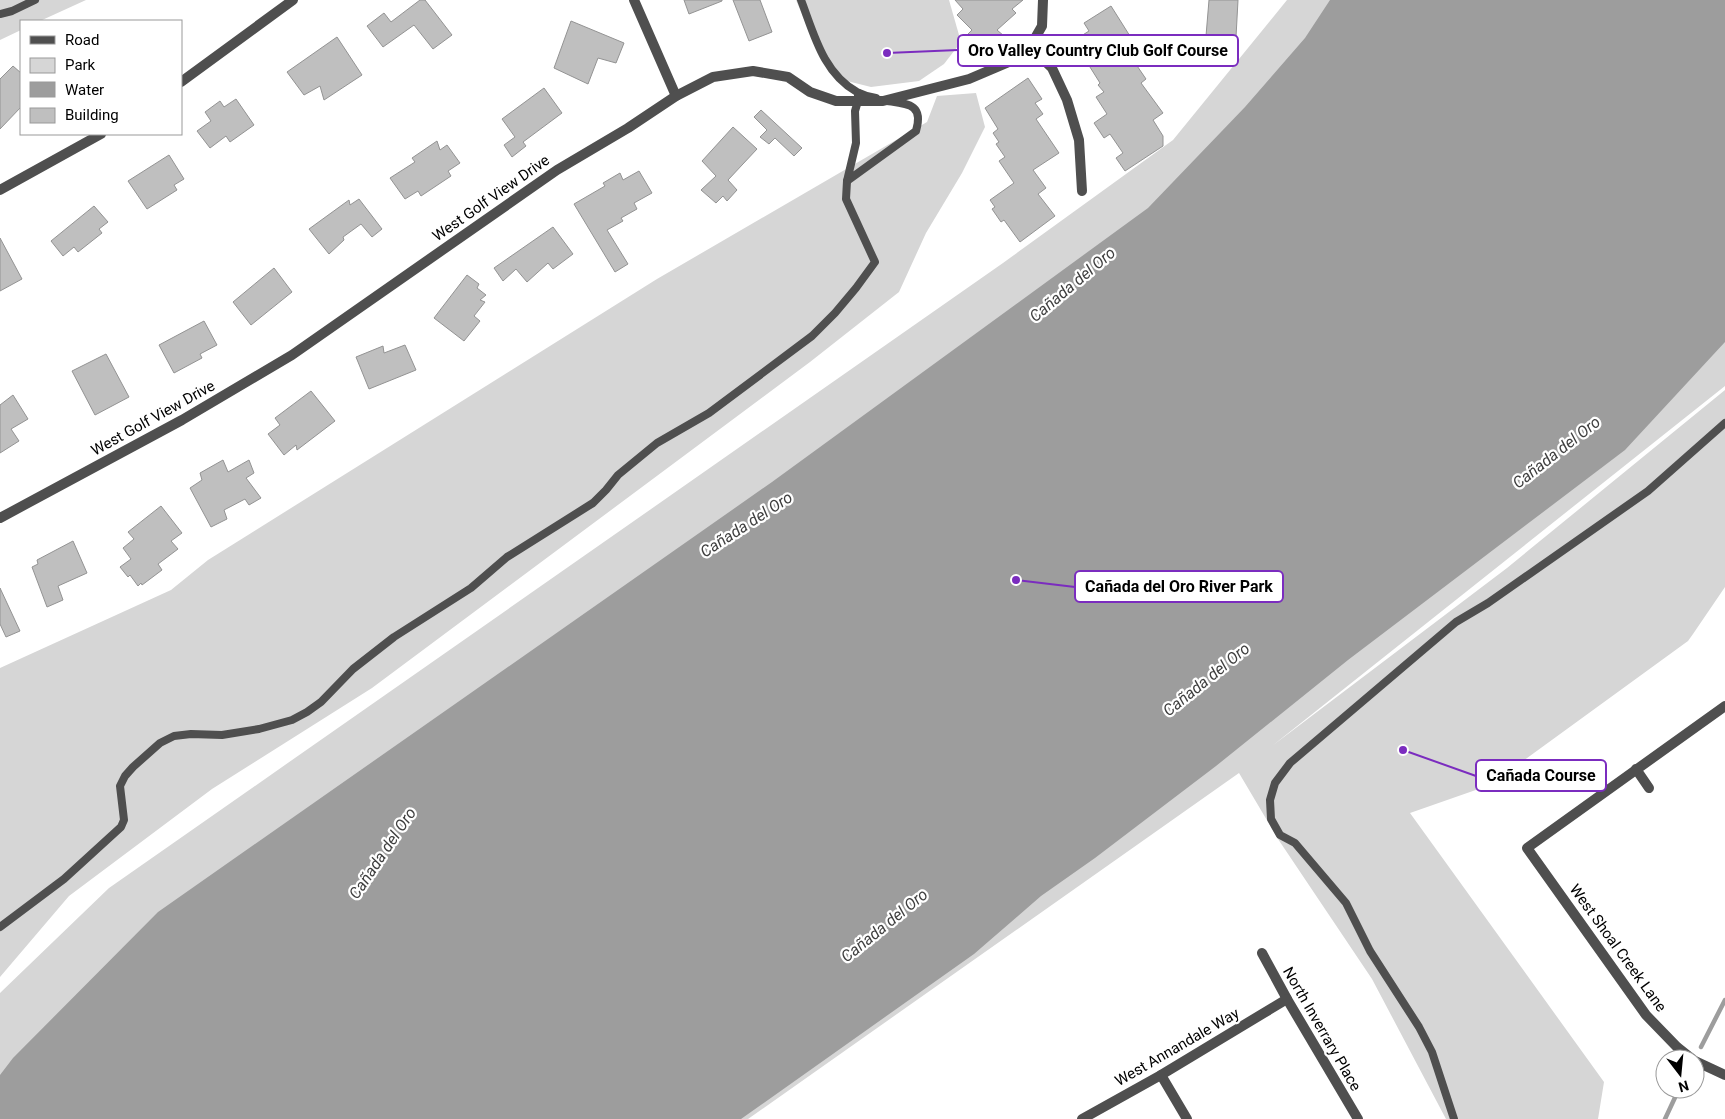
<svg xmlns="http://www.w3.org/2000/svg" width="1725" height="1119" font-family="Roboto,sans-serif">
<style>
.green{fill:#d6d6d6}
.water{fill:#9d9d9d}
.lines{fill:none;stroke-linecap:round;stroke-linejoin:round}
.stream{stroke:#9d9d9d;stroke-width:4.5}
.building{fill:#bfbfbf;stroke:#939393}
.service{stroke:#4f4f4f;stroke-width:8}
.minor{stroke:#4f4f4f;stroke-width:10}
.labels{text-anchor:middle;stroke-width:4.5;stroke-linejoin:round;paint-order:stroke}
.street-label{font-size:15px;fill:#000;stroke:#fff}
.water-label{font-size:16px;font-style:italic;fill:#3e3e3e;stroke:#fff}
.leader{fill:none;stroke:#7b2cbf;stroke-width:2}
.callout-dot{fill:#7b2cbf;stroke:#fff;stroke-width:2}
.callout{fill:#fff;stroke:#7b2cbf;stroke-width:2}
.callout-label{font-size:16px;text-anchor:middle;font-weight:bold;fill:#000}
</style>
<rect width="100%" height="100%" fill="#fff"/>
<g class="green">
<polygon points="0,0 86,0 40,21 21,21 21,30 0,40"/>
<polygon points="796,0 949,0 961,42 944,64 919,81 871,87 839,79 812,38"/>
<polygon points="1287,0 1725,0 1725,386 1272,746 1507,568 1725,390 1725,587 1693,634 1688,641 1490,785 1410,813 1604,1082 1598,1119 1446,1119 1372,979 1278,839 1239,773 748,1119 0,1119 0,993 109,888 1003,263 1173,140"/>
<polygon points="976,93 985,127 962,173 926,233 899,292 810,362 372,688 212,789 69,896 0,977 0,668 171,590 208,560 657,279 927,122 937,96"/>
</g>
<polygon class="water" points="1330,0 1725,0 1725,342 1625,450 1348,660 1216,766 1095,858 1041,896 974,954 741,1119 0,1119 0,1075 13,1058 158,912 772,482 1148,208 1245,107 1305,38"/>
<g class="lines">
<g class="stream">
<polyline points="1701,1047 1725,1000"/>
<polyline points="1665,1119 1679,1089"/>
</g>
</g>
<g class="building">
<polygon points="420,0 425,0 452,35 433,49 414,25 383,47 367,26 384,13 391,22"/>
<polygon points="684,0 722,0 722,1 689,14"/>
<polygon points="733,0 760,0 772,32 749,41"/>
<polygon points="955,0 1023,0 1012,9 1016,13 997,30 1004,36 986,53 967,35 972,30 957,15 963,9"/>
<polygon points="1209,0 1238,0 1236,37 1206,36"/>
<polygon points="1111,6 1140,52 1131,57 1146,79 1141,83 1163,113 1153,120 1163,136 1163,146 1125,171 1116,158 1123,153 1110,134 1104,138 1094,123 1107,114 1096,97 1104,92 1098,85 1100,83 1078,48 1082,45 1078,38 1089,31 1084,23"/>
<polygon points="571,21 624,43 616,63 598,58 588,84 554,68"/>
<polygon points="337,37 362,75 324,100 320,86 304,95 287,72"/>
<polygon points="13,66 21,73 21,107 0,129 0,79"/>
<polygon points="1028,78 1042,99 1035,103 1043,114 1036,119 1059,153 1033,170 1046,188 1038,194 1055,216 1020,242 1004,220 1001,222 992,209 995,207 990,200 1014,183 999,161 1005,157 996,144 999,142 993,133 998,129 985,108"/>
<polygon points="544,88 562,113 523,142 526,146 512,157 504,145 515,137 502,119"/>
<polygon points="236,99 254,125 230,142 226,136 210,148 197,131 211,121 205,112 220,101 224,107"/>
<polygon points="761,110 802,148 794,156 775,138 769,144 760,137 767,130 754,117"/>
<polygon points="733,127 757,149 728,180 737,190 727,201 723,196 716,203 701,190 716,176 702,161"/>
<polygon points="437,141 440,150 447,145 460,163 448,171 451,176 421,196 418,191 405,199 390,178 415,162 412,158"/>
<polygon points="169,155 184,179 174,185 177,190 147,209 128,181"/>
<polygon points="639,171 652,193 634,203 637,209 621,218 623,221 607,230 628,264 615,272 574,204 605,186 603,183 620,173 623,180"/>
<polygon points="359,199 382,229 372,237 361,224 343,237 344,240 329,254 309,229 349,200 350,205"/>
<polygon points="94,206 108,222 99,229 102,233 78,252 74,247 63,256 51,241"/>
<polygon points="553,227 573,254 553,269 548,263 527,282 516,269 503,281 494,268"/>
<polygon points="0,238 22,279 0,291"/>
<polygon points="274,268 292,292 251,325 233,302"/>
<polygon points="467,275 479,284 477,288 486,295 480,300 485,302 474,316 480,321 464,341 434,318"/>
<polygon points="204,321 217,345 200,354 202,358 174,373 159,345"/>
<polygon points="405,345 416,370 369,389 356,357 383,346 384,353"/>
<polygon points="106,354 129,397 95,415 72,371"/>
<polygon points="311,391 335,421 297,450 296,445 284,455 268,434 280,425 275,418"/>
<polygon points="13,395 28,419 11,429 19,441 0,453 0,405"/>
<polygon points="223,460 228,472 249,460 254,473 246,478 261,498 249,505 245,499 224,510 227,519 211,527 190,488 202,480 200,473"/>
<polygon points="161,506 182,533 171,541 178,549 158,564 162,570 142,585 141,583 138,586 130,575 128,577 120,567 131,559 123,548 134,539 128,532"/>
<polygon points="73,541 87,573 58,586 63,600 47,607 32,567 38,564 37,560"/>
<polygon points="0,588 20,631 6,637 0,624"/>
</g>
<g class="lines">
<g class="service">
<path d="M801,0C814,34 823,73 857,92C863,95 870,97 876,98"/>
<polyline points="0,14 12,11 35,0"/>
<path d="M858,93V101L855,111L856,143L847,181L916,131C924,104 908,104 887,101"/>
<polyline points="0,927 64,879 121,827 124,820 120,786 125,776 133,767 160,743 174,736 191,734 222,735 259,729 292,720 307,712 321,702 353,669 394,637 471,588 507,557 593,503 606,490 618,475 657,443 709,413 812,336 835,313 856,288 875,262 846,199 847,181"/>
<polyline points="1454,1119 1432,1052 1419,1027 1370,951 1346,903 1295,843 1280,835 1271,819 1270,800 1275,783 1290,763 1456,622 1488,603 1648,491 1725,423"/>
</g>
<g class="minor">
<polyline points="634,0 676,96"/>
<polyline points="1030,47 1052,68 1067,100 1079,140 1082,191"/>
<polyline points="181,82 293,0"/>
<polyline points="0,190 101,134"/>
<polyline points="0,518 182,420 292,355 557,170 628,128 676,96 713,77 753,71 788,77 810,92 836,101 883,101 969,79 1009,62 1030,47 1042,26 1043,0"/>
<polyline points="1636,769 1649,788"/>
<polyline points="1262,953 1287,999 1358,1119"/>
<polyline points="1692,1059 1677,1047 1646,1015 1527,848 1725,706"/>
<polyline points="1695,1061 1725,1075"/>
<polyline points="1161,1075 1187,1119"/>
<polyline points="1082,1119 1161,1075 1287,999"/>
</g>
</g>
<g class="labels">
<g class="street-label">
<text transform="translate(491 198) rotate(-35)" y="5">West Golf View Drive</text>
<text transform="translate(153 418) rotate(-29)" y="5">West Golf View Drive</text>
<text transform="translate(1618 948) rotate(54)" y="5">West Shoal Creek Lane</text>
<text transform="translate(1322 1029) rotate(60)" y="5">North Inverrary Place</text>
<text transform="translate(1177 1047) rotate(-30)" y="5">West Annandale Way</text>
</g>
<g class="water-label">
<text transform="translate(1072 284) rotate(-40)" y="6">Cañada del Oro</text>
<text transform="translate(1556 452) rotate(-38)" y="6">Cañada del Oro</text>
<text transform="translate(746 524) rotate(-33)" y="6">Cañada del Oro</text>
<text transform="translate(1206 679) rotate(-39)" y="6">Cañada del Oro</text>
<text transform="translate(382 853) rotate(-56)" y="6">Cañada del Oro</text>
<text transform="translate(884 925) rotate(-39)" y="6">Cañada del Oro</text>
</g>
</g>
<path class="leader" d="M887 53L958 50M1016 580L1075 587M1403 750L1476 776"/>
<g class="callout-dot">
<circle cx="887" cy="53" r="5"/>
<circle cx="1016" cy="580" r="5"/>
<circle cx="1403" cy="750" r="5"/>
</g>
<g class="callout">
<rect x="958" y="35" width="280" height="31" rx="5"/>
<rect x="1075" y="571" width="208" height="31" rx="5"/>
<rect x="1476" y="760" width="130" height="31" rx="5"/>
</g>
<g class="callout-label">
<text x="1098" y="56">Oro Valley Country Club Golf Course</text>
<text x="1179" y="592">Cañada del Oro River Park</text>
<text x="1541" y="781">Cañada Course</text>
</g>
<rect x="20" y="20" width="162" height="115" fill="#ffffff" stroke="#999999"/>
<rect x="30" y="36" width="25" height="8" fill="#4f4f4f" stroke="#999999"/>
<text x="65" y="45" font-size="15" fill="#000000">Road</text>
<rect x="30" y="58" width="25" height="15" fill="#d6d6d6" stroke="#999999"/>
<text x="65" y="70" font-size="15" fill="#000000">Park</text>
<rect x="30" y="82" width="25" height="15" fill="#9d9d9d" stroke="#999999"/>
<text x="65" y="95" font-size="15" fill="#000000">Water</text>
<rect x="30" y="108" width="25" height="15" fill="#bfbfbf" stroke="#999999"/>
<text x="65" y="120" font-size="15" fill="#000000">Building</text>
<g transform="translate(1680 1074) rotate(164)"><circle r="24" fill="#ffffff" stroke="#999999"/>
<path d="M0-4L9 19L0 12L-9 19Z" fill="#000000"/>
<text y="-8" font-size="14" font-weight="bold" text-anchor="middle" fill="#000000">N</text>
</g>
</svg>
